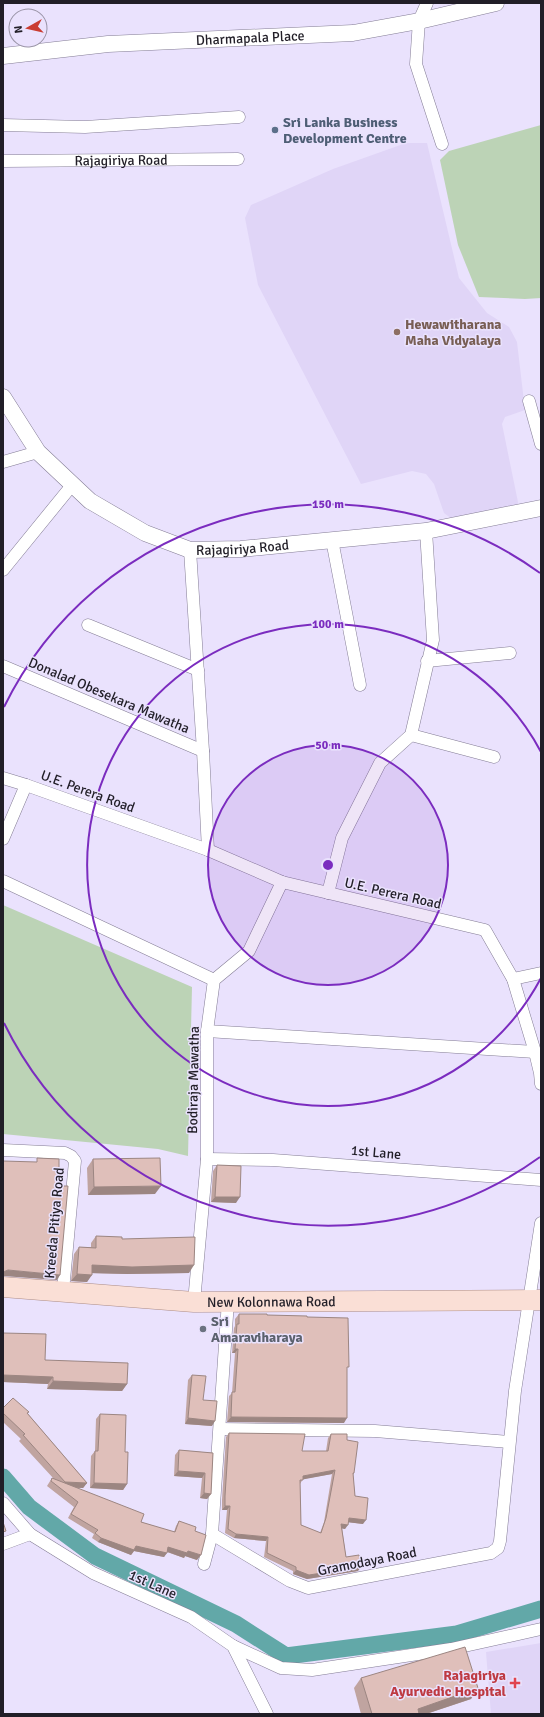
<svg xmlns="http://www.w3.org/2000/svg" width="544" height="1717" font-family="Signika,sans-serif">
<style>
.built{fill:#e0d5f7}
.green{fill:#bcd3b6}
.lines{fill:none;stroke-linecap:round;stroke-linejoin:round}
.canal{stroke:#62a8a8;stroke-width:17}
.minor-casing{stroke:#847d95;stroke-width:13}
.tertiary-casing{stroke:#847d95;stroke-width:17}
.primary-casing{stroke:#ac8d87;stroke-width:21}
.minor{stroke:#fff;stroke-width:12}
.tertiary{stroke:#fff;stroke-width:16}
.primary{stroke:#fadfd6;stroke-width:20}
.wall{fill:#c0a4a0;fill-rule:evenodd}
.shaded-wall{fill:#9c8682}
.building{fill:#dfbfba;stroke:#9c8682;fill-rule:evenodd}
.ring{fill:none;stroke:#7b2cbf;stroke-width:2}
.service-dot{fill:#5c6f8a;stroke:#eae2fd;stroke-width:1.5}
.education-dot{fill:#8d6e63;stroke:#eae2fd;stroke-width:1.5}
.worship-dot{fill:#6b7280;stroke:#eae2fd;stroke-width:1.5}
.health-dot{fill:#e0444e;stroke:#eae2fd;stroke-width:1.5}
.labels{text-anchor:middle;stroke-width:3;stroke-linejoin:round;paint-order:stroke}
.street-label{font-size:14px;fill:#211e27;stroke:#eae2fd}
.service-label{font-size:14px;font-weight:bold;fill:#4e5e75;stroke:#eae2fd;text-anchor:start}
.education-label{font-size:14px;font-weight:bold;fill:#785e54;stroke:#eae2fd;text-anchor:start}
.worship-label{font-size:14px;font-weight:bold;fill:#5b616d;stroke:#eae2fd;text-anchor:start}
.health-label{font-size:14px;font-weight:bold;fill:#be3a42;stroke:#eae2fd;text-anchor:end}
.centre{fill:#7b2cbf;stroke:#eae2fd;stroke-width:2}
.ring-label{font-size:12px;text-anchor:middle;font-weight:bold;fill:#7b2cbf;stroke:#eae2fd;stroke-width:3;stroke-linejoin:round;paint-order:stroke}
</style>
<rect width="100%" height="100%" fill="#eae2fd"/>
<g class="built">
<polygon points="406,143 427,143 459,278 487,313 509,327 517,342 525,410 505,417 502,424 519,507 452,519 444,513 434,484 426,474 412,471 361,484 258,285 245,218 251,205 333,169"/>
<polygon points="541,1643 541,1714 491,1714 486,1652"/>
</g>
<g class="green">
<polygon points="541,125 541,298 525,299 479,297 458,245 440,160 449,151"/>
<polygon points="3,905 192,987 188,1156 158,1149 3,1134"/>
</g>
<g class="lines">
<polyline class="canal" points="3,1477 29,1507 95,1556 236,1624 286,1656 457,1634 541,1609"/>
<g class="minor-casing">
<g id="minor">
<polyline points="427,3 419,21 416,64 442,144"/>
<polyline points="3,125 85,127 239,117"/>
<path id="s1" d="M3,161L238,159"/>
<polyline points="529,401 541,444"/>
<polyline points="3,462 38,452"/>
<polyline points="332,540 360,685"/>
<polyline points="190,550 203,751 208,850"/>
<polyline points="3,570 73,484"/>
<polyline points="88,625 198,670"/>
<polyline points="427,661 510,653"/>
<polyline points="3,666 203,751"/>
<polyline points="411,735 494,757"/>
<polyline points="3,778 26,785 208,850 282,882 485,930 513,979 535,1052 540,1073 541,1084"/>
<polyline points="3,839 26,785"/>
<polyline points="3,881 214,980"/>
<polyline points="328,893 342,838 380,763 411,735 433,640 426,531"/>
<polyline points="513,979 541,973"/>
<polyline points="207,1031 535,1052"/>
<polyline points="3,1150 65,1153 71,1156 75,1161 63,1291"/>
<polyline points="207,1159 273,1160 541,1180"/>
<polyline points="228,1301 212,1534 290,1581 308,1588 491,1553 498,1548 500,1541 515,1391 541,1223"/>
<polyline points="194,1302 207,1159 207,1031 214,980 249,951 282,882"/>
<polyline points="221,1429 375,1431 509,1442"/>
<polyline points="3,1503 30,1534 93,1573 191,1617 233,1646 267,1714"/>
<polyline points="3,1544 30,1534"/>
<polyline points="204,1564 212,1534"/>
<polyline points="233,1646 281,1668 312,1670 451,1649 541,1629"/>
</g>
</g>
<g class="tertiary-casing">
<g id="tertiary">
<path id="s2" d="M3,56L108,44L353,33L419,21L496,3"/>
<path id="s3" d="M3,397L38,452L90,501L145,533L190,550L241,549L426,531L541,508"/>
</g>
</g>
<g class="primary-casing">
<g id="primary">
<path id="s4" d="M3,1287L194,1302L541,1300"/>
</g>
</g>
<use href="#minor" class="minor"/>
<use href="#tertiary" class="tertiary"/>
<use href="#primary" class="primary"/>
</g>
<g class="wall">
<polygon points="93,1159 155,1194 88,1195 87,1168"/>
<polygon points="217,1165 236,1203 211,1202 213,1171"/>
<polygon points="96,1236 122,1239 189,1273 127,1274 92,1273 87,1282 71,1281 74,1254 79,1247 91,1247 91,1243"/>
<polygon points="239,1314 307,1317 347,1369 344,1423 227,1422 229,1396 232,1393 235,1353 232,1353 234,1328 235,1326 235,1319"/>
<polygon points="3,1333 45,1360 127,1384 122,1391 47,1389 48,1384 3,1382"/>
<polygon points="192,1375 203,1400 212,1426 185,1424 188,1380"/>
<polygon points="3,1408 28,1414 87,1483 83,1488 76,1488 141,1522 174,1532 176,1526 179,1521 195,1531 197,1560 185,1556 184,1558 167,1552 164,1557 134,1551 131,1555 98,1542 92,1538 94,1534 68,1518 74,1507 47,1486 52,1478 54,1479 19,1441 21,1439 3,1422"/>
<polygon points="100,1414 125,1452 127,1484 123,1490 90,1488 91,1456 95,1451 96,1419"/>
<path d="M229,1433L302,1451H326L328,1438L331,1434L347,1440L354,1473L353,1475L355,1496L363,1524L348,1522L345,1529L342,1528L346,1557L358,1571L307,1579L293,1574V1571L264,1557L266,1541L234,1538L225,1533L227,1510H222V1500L226,1437ZM332,1474L324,1522L320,1533L301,1525L300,1484L303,1479Z"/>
<polygon points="179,1450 213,1453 211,1494 207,1499 200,1498 202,1478 174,1476 175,1455"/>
<polygon points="361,1678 478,1688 471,1699 426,1714 361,1714 354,1688"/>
</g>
<g class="shaded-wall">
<polygon points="161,1186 155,1194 88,1195 94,1187"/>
<polygon points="215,1197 240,1197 236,1203 211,1202"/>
<polygon points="92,1265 194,1265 189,1273 127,1274 87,1273"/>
<polygon points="8,1270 60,1275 57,1280 3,1276 3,1272"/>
<polygon points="77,1274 92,1275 87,1282 71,1281"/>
<polygon points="235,1349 238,1349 235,1353 232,1353"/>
<polygon points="3,1375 53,1377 48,1384 3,1382"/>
<polygon points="53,1381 127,1384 122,1391 47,1389"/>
<polygon points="231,1417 347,1418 344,1423 227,1422"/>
<polygon points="188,1418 215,1421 212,1426 185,1424"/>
<polygon points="335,1470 332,1474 300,1480 303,1476"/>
<polygon points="178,1471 205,1473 202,1478 174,1476"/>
<polygon points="65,1482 87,1483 83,1488 61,1487"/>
<polygon points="94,1483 127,1484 123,1490 90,1488"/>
<polygon points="204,1493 211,1494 207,1499 200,1498"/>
<polygon points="225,1506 230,1506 227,1510 222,1510"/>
<polygon points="349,1518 366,1520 363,1524 346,1522"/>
<polygon points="341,1524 348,1525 345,1529 339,1528"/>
<polygon points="236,1534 268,1537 266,1541 234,1538"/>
<polygon points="101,1538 136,1546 167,1553 164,1557 134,1551 131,1555 98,1542"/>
<polygon points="168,1547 188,1551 201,1555 197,1560 185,1556 184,1558 165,1551"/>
<polygon points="361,1567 358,1571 307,1579 293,1574 296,1570"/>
<polygon points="478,1688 471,1699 426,1714 414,1714 418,1709"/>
</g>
<g class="building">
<polygon points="37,1158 59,1159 59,1186 68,1186 60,1275 8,1270 3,1272 3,1161 37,1162"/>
<polygon points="160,1158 161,1186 94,1187 93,1159"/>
<polygon points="217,1165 241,1166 240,1197 215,1197"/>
<polygon points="96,1236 122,1237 122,1239 195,1237 194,1265 132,1267 92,1265 92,1275 77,1274 79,1247 96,1248"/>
<polygon points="239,1314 267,1314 267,1315 307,1316 307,1317 348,1318 349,1367 347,1367 347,1418 231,1417 232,1392 235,1392 238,1349 235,1349 237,1324 239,1324"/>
<polygon points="3,1333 46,1334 45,1360 128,1363 127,1384 53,1381 53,1377 3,1375"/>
<polygon points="192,1375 206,1376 203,1400 217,1401 215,1421 188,1418"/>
<polygon points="13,1398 29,1412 27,1413 87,1483 65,1482 23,1435 25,1434 3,1413 3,1408"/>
<polygon points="100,1414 126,1415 125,1452 128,1452 127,1484 94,1483 95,1451 98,1451"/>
<path d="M229,1433L305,1434L302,1451H328L331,1434H347V1440L358,1442L354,1473H353L355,1496L368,1498L366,1520L349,1518L348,1525L341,1524L346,1557L359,1555L361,1567L309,1575L296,1570V1567L267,1553L268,1537L236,1534L228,1529L230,1506H225V1496ZM335,1470L326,1518L321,1533L301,1525L300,1480H303V1476Z"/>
<polygon points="179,1450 213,1453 211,1494 204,1493 205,1473 178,1471"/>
<polygon points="52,1478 144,1514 141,1522 175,1532 179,1521 196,1527 195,1531 206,1535 201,1555 188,1551 187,1553 168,1547 167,1553 136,1546 134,1550 101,1538 95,1533 98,1530 71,1514 78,1502 51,1481"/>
<polygon points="3,1522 6,1531 3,1532"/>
<polygon points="465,1647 478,1688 418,1709 419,1714 372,1714 361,1678"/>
</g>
<circle cx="328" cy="865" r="120" fill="#7b2cbf" fill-opacity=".12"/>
<g class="ring">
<circle cx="328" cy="865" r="120"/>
<path d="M541 978A241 241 0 1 1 541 752"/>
<path d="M540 1157A361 361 0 0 1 4 1023M4 707A361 361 0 0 1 540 573"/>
</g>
<circle class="service-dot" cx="275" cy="130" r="4"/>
<circle class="education-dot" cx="397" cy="332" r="4"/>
<circle class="worship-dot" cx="203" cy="1329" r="4"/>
<path class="health-dot" d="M513 1677h4v4h4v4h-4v4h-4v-4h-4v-4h4z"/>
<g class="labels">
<g class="street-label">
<text dy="5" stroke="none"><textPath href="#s2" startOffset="248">Dharmapala Place</textPath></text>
<text dy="5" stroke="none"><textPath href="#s1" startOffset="118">Rajagiriya Road</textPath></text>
<text dy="5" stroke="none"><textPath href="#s3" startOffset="301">Rajagiriya Road</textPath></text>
<text transform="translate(109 695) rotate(23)" y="5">Donalad Obesekara Mawatha</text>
<text transform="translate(88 791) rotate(20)" y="5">U.E. Perera Road</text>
<text transform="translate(393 893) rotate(13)" y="5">U.E. Perera Road</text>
<text transform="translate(193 1080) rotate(-89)" y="5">Bodiraja Mawatha</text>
<text transform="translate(376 1152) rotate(5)" y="5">1st Lane</text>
<text transform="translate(54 1223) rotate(-85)" y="5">Kreeda Pitiya Road</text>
<text dy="5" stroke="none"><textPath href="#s4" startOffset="269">New Kolonnawa Road</textPath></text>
<text transform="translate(367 1561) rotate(-11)" y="5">Gramodaya Road</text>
<text transform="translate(153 1584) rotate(24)" y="5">1st Lane</text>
</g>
<g class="service-label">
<text x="283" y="127">Sri Lanka Business<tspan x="283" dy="16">Development Centre</tspan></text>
</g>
<g class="education-label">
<text x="405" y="329">Hewawitharana<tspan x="405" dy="16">Maha Vidyalaya</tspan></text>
</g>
<g class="worship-label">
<text x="211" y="1326">Sri<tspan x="211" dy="16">Amaraviharaya</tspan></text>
</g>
<g class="health-label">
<text x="506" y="1680">Rajagiriya<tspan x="506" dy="16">Ayurvedic Hospital</tspan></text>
</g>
</g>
<circle cx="328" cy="865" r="6" class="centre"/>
<g class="ring-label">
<text x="328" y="508">150 m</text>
<text x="328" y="628">100 m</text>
<text x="328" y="749">50 m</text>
</g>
<rect width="544" height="1717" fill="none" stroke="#211e27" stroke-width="8"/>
<g transform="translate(28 28) rotate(262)"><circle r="19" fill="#eae2fd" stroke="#9a94a7"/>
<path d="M0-3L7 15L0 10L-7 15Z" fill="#ca3c32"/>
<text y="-6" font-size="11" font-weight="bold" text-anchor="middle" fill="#211e27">N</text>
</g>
</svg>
